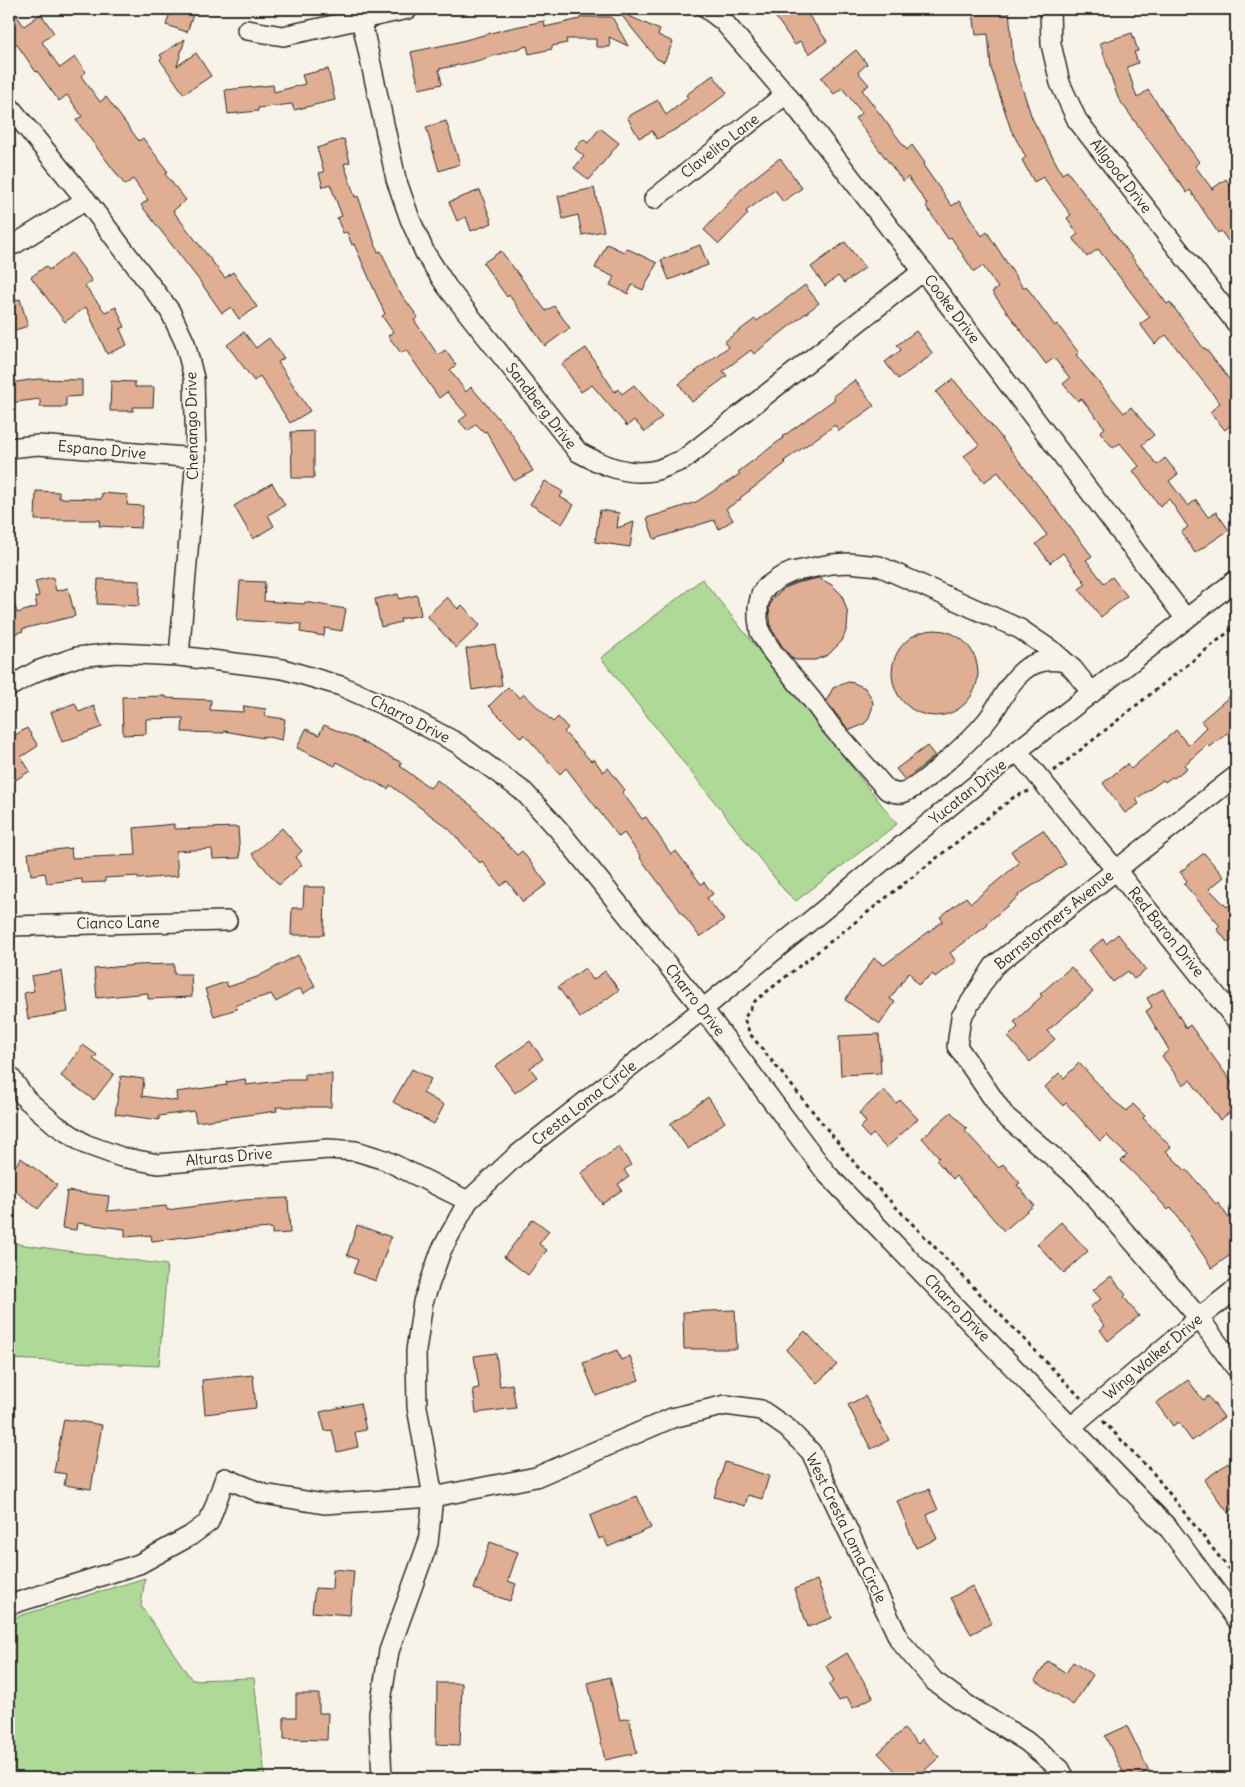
<svg xmlns="http://www.w3.org/2000/svg" width="1245" height="1787" font-family="Delius,sans-serif">
<style>
.green{fill:#afd996;stroke:#6d8260}
.building{fill:#e0ae92;stroke:#2b2b2b}
.lines{fill:none;stroke-linecap:round;stroke-linejoin:round}
.minor-casing{stroke:#2b2b2b;stroke-width:22}
.path{stroke:#2b2b2b;stroke-width:3;stroke-dasharray:4 4;stroke-linecap:butt}
.minor{stroke:#f7f3e8;stroke-width:19}
.labels{text-anchor:middle;stroke-width:4;stroke-linejoin:round;paint-order:stroke}
.street-label{font-size:15px;fill:#2b2b2b;stroke:#f7f3e8}
</style>
<rect width="100%" height="100%" fill="#f7f3e8"/>
<filter id="ink" filterUnits="userSpaceOnUse"><feTurbulence type="fractalNoise" baseFrequency=".02" numOctaves="2"/><feDisplacementMap in="SourceGraphic" scale="10" xChannelSelector="R" yChannelSelector="G"/><feConvolveMatrix kernelMatrix="1 2 1 2 8 2 1 2 1" color-interpolation-filters="sRGB"/></filter>
<g filter="url(#ink)">
<g class="green">
<polygon points="702,579 897,824 796,901 785,891 601,658"/>
<polygon points="9,1237 18,1244 167,1265 159,1366 9,1359"/>
<polygon points="145,1578 141,1606 192,1680 254,1678 265,1778 9,1778 9,1619"/>
</g>
<g class="building">
<polygon points="9,9 12,9 24,26 41,14 54,33 42,42 60,68 75,57 86,72 81,76 100,102 106,97 139,141 143,138 168,172 165,174 186,200 173,211 225,278 233,272 257,307 239,319 231,307 222,313 199,280 141,205 148,200 133,179 125,185 76,120 82,116 67,95 59,101 37,71 36,72 9,33"/>
<polygon points="171,9 195,9 187,32 166,25"/>
<polygon points="770,9 804,9 827,41 809,54 800,41 795,45"/>
<polygon points="1009,9 1013,60 1032,118 1062,174 1067,171 1167,304 1170,302 1204,349 1205,348 1236,388 1236,420 1225,430 1210,412 1220,403 1166,335 1155,344 1140,324 1150,317 1098,249 1087,257 1073,238 1078,234 1067,218 1071,215 1043,177 1034,182 1022,160 1026,157 1011,130 991,68 988,34 976,35 973,12"/>
<polygon points="618,11 660,30 658,35 673,42 664,62 657,59"/>
<polygon points="580,17 612,17 628,46 609,37 610,47 596,47 596,39 566,39 567,43 552,46 552,49 529,54 527,46 473,62 439,69 442,84 419,89 411,52 454,43 506,29 544,21 545,27 580,19"/>
<polygon points="1132,33 1138,51 1134,52 1138,63 1127,67 1137,98 1148,90 1199,162 1195,166 1212,189 1226,179 1236,195 1236,200 1229,205 1236,216 1236,252 1221,231 1218,233 1190,190 1187,193 1118,98 1100,43"/>
<polygon points="185,39 177,66 196,53 211,76 184,94 160,60 162,58 160,55"/>
<polygon points="856,50 867,64 858,72 869,85 862,90 907,150 912,145 925,163 923,165 952,206 959,201 982,236 987,232 1023,288 1026,286 1055,326 1057,324 1079,353 1076,355 1124,413 1131,407 1154,435 1142,445 1157,465 1165,458 1178,474 1169,481 1188,506 1196,500 1208,517 1216,512 1229,530 1195,553 1181,532 1188,527 1169,499 1160,506 1133,471 1139,466 1120,443 1113,448 1100,432 1105,428 1081,398 1078,401 1063,384 1070,378 1054,358 1046,364 992,292 998,288 983,266 974,272 951,237 948,239 926,206 928,205 908,177 903,181 855,118 862,113 842,88 834,94 821,78"/>
<polygon points="328,69 335,100 294,110 292,104 258,108 258,111 228,114 225,90 273,85 274,92 305,84 302,75"/>
<polygon points="713,75 727,93 688,123 657,139 652,131 639,138 627,117 658,100 666,115 688,98 686,95"/>
<polygon points="446,121 460,164 439,171 426,127"/>
<polygon points="600,128 619,143 589,180 574,168 584,156 575,149 583,139 588,143"/>
<polygon points="344,139 350,162 344,164 355,197 358,196 378,252 381,251 398,290 418,317 414,320 438,355 445,350 456,365 450,370 466,392 471,387 512,434 533,471 514,481 486,431 484,432 476,424 468,431 459,421 467,415 447,392 439,398 406,350 401,353 388,336 393,332 382,316 385,314 354,244 352,245 347,232 343,233 337,218 342,216 330,184 323,187 319,173 324,172 317,148"/>
<polygon points="780,158 802,188 783,202 775,190 746,211 748,214 719,244 704,230 745,185"/>
<polygon points="594,188 604,231 582,235 578,215 563,219 558,196"/>
<polygon points="480,190 492,223 471,231 466,217 457,221 449,202"/>
<polygon points="845,242 865,268 844,283 838,276 825,286 811,267"/>
<polygon points="607,244 624,252 626,248 657,263 643,290 632,285 628,294 610,285 614,277 595,268"/>
<polygon points="700,245 708,265 669,280 661,260"/>
<polygon points="501,251 546,311 554,306 570,328 545,346 509,295 507,297 483,263"/>
<polygon points="72,253 92,281 85,286 105,312 116,307 125,327 120,329 127,345 107,354 86,307 65,322 31,277 46,266 49,270"/>
<polygon points="805,285 819,303 754,354 751,350 723,371 727,376 692,402 679,384 728,347 724,342 755,319 757,321"/>
<polygon points="20,299 28,326 9,332 9,302"/>
<polygon points="916,331 933,354 898,379 885,362 901,350 897,345"/>
<polygon points="244,332 256,348 269,338 284,358 278,362 310,411 290,423 260,376 254,381 227,345"/>
<polygon points="586,348 615,392 618,389 622,394 634,385 662,417 645,432 634,420 627,426 592,385 581,392 562,364"/>
<polygon points="37,379 82,380 82,396 66,397 66,407 40,407 40,399 9,403 9,383"/>
<polygon points="953,379 997,432 1092,556 1086,560 1104,583 1112,577 1127,596 1101,617 1079,589 1086,584 1063,553 1050,563 1036,544 1047,535 998,472 984,482 964,456 979,445 936,392"/>
<polygon points="855,380 874,406 839,431 835,425 784,461 786,463 740,498 741,499 726,509 733,520 719,529 714,520 654,539 647,518 696,502 740,474 738,472 783,438 782,437 835,399 833,396"/>
<polygon points="111,381 135,382 135,387 154,387 153,407 133,407 133,411 110,411"/>
<polygon points="314,431 314,478 292,478 291,432"/>
<polygon points="545,481 563,492 560,497 574,505 562,524 530,504"/>
<polygon points="272,483 285,505 268,515 274,526 253,539 234,506"/>
<polygon points="36,491 59,492 59,498 101,499 102,493 128,495 127,505 143,506 141,528 99,526 100,520 35,520"/>
<polygon points="600,510 619,513 617,528 634,522 630,547 595,542"/>
<polygon points="53,577 56,591 68,588 75,616 22,629 23,631 9,636 9,596 12,595 17,613 37,607 35,597 39,596 35,581"/>
<polygon points="819,578 832,585 842,595 848,614 847,628 842,641 828,655 815,660 796,660 793,659 782,646 771,628 769,608 772,599 785,588 796,583"/>
<polygon points="98,579 140,581 139,606 97,604"/>
<polygon points="240,581 265,582 264,601 304,604 305,602 346,609 342,631 325,628 324,636 300,632 301,624 237,620"/>
<polygon points="398,594 399,599 417,595 421,615 400,619 401,622 381,627 375,599"/>
<polygon points="447,597 458,609 462,605 480,625 456,648 427,616"/>
<circle cx="935" cy="673" r="43"/>
<polygon points="495,644 502,685 472,690 466,649"/>
<polygon points="848,682 854,683 865,688 871,697 873,703 872,709 868,720 864,724 853,729 848,729 826,701 833,688"/>
<polygon points="508,687 520,698 524,694 553,722 558,717 568,728 564,732 591,761 594,759 603,772 608,768 625,790 622,792 642,819 646,817 671,854 676,851 701,884 704,882 713,894 707,898 724,920 700,937 640,858 641,857 624,833 619,837 566,768 560,774 524,734 521,738 489,706"/>
<polygon points="1236,691 1236,726 1210,747 1208,744 1184,765 1187,768 1174,778 1172,777 1165,782 1163,780 1136,799 1139,804 1125,813 1103,783 1127,764 1131,769 1176,730 1188,745 1206,727 1201,721"/>
<polygon points="166,696 166,698 211,700 210,710 243,712 244,706 266,709 265,716 285,719 282,740 263,736 263,738 224,731 224,733 182,732 183,718 146,719 146,734 123,735 122,697"/>
<polygon points="75,703 79,712 94,706 102,727 62,742 51,712"/>
<polygon points="324,725 355,738 402,763 400,766 430,788 437,780 472,806 517,855 522,851 547,884 523,902 507,881 501,886 482,861 480,863 449,829 390,785 388,789 337,762 335,766 297,748 306,729 319,735"/>
<polygon points="27,728 38,746 21,757 30,771 9,784 9,736 10,738"/>
<polygon points="927,746 935,756 905,780 896,769"/>
<polygon points="174,824 174,829 238,827 240,858 213,859 212,849 176,851 178,876 138,879 138,876 105,878 105,882 82,883 82,879 47,883 45,873 31,875 28,853 71,848 72,858 136,855 134,828"/>
<polygon points="282,828 302,851 296,857 302,865 279,885 252,854"/>
<polygon points="1043,830 1066,864 1018,895 1019,896 987,923 988,925 950,953 956,961 935,977 933,974 918,985 909,972 890,999 895,1002 880,1024 845,1000 874,958 884,965 943,921 940,917 966,897 971,903 1019,863 1011,851"/>
<polygon points="1204,853 1224,877 1209,889 1227,907 1236,899 1236,936 1228,943 1217,929 1220,926 1184,884 1187,881 1180,872"/>
<polygon points="304,887 325,887 324,935 291,935 292,908 303,908"/>
<polygon points="1118,934 1146,970 1134,979 1128,971 1113,982 1089,950 1103,939 1106,944"/>
<polygon points="298,955 315,986 303,994 300,988 276,1002 271,994 236,1005 237,1009 214,1016 205,989 226,982 228,987 257,977"/>
<polygon points="174,964 174,974 191,974 192,997 148,999 148,993 97,998 94,969 136,965"/>
<polygon points="1071,967 1093,992 1047,1031 1055,1039 1030,1062 1008,1037 1018,1027 1014,1022 1042,996 1040,994"/>
<polygon points="585,968 593,980 605,971 619,990 580,1018 558,987"/>
<polygon points="62,971 68,1012 28,1019 24,993 34,991 31,976"/>
<polygon points="1163,989 1186,1028 1190,1025 1236,1088 1236,1107 1220,1120 1190,1080 1183,1085 1162,1056 1169,1050 1146,1011 1152,1007 1147,998"/>
<polygon points="879,1034 881,1073 841,1075 839,1036"/>
<polygon points="530,1041 543,1059 530,1068 537,1077 515,1093 495,1066"/>
<polygon points="83,1045 97,1055 93,1059 114,1074 94,1100 61,1076"/>
<polygon points="1079,1063 1114,1101 1127,1111 1133,1104 1145,1116 1143,1118 1171,1147 1166,1151 1186,1171 1187,1170 1216,1204 1218,1203 1236,1228 1236,1251 1212,1268 1171,1207 1168,1210 1147,1186 1121,1161 1127,1155 1106,1135 1100,1141 1066,1103 1063,1106 1045,1087 1059,1073 1064,1078"/>
<polygon points="412,1069 431,1079 423,1093 444,1105 434,1124 393,1102"/>
<polygon points="305,1074 332,1074 331,1107 276,1107 277,1111 196,1122 194,1111 159,1116 159,1120 115,1114 121,1076 144,1079 142,1096 177,1101 176,1092 227,1085 226,1082 245,1079 246,1085 288,1080 305,1080"/>
<polygon points="884,1090 896,1103 900,1100 918,1119 886,1148 873,1134 869,1138 860,1128 866,1122 859,1113"/>
<polygon points="708,1097 725,1122 688,1149 670,1124"/>
<polygon points="951,1112 967,1129 965,1131 999,1168 1003,1164 1020,1183 1017,1185 1034,1205 1004,1231 956,1176 953,1179 936,1160 939,1157 922,1138"/>
<polygon points="619,1147 631,1165 624,1170 629,1177 618,1184 622,1190 602,1204 581,1173"/>
<polygon points="21,1158 57,1185 38,1209 9,1186 9,1174"/>
<polygon points="67,1191 109,1196 107,1211 166,1206 167,1210 243,1200 288,1198 290,1233 272,1234 272,1228 241,1230 152,1241 151,1235 125,1237 125,1229 77,1223 76,1230 62,1228"/>
<polygon points="533,1219 549,1231 539,1244 547,1250 528,1275 504,1257"/>
<polygon points="1061,1222 1088,1251 1064,1273 1037,1244"/>
<polygon points="357,1225 391,1237 376,1281 353,1273 358,1260 347,1255"/>
<polygon points="1111,1276 1126,1295 1124,1297 1139,1316 1108,1341 1100,1330 1105,1326 1090,1307 1101,1299 1093,1290"/>
<polygon points="735,1310 737,1349 684,1349 683,1312"/>
<polygon points="805,1331 837,1365 817,1383 786,1350"/>
<polygon points="617,1350 621,1360 630,1356 639,1380 596,1396 583,1363"/>
<polygon points="496,1353 500,1386 512,1384 516,1408 476,1413 473,1389 479,1388 474,1356"/>
<polygon points="253,1375 256,1408 205,1414 202,1380"/>
<polygon points="1188,1380 1203,1400 1208,1396 1224,1417 1192,1441 1178,1422 1173,1426 1156,1403"/>
<polygon points="865,1396 889,1440 871,1449 848,1405"/>
<polygon points="360,1403 366,1430 355,1432 358,1447 337,1452 332,1430 325,1431 320,1412"/>
<polygon points="64,1419 102,1425 91,1489 64,1485 66,1474 54,1472"/>
<polygon points="725,1462 769,1476 762,1499 748,1495 745,1506 714,1497"/>
<polygon points="1228,1463 1236,1474 1236,1507 1228,1513 1204,1480"/>
<polygon points="929,1489 938,1510 927,1515 937,1539 916,1548 897,1501"/>
<polygon points="637,1496 651,1528 608,1547 604,1537 599,1539 590,1516"/>
<polygon points="490,1542 518,1552 508,1581 516,1584 510,1601 474,1589"/>
<polygon points="333,1569 354,1571 350,1615 312,1612 315,1588 332,1589"/>
<polygon points="817,1580 832,1618 808,1627 794,1589"/>
<polygon points="972,1586 992,1623 971,1634 951,1598"/>
<polygon points="847,1653 873,1697 853,1708 847,1697 839,1701 828,1684 834,1681 826,1666"/>
<polygon points="1048,1661 1066,1673 1073,1662 1093,1675 1073,1705 1035,1680"/>
<polygon points="610,1677 620,1720 629,1718 637,1753 605,1760 588,1683"/>
<polygon points="437,1683 462,1683 460,1745 436,1744"/>
<polygon points="296,1694 319,1694 319,1713 328,1713 327,1740 284,1739 284,1717 296,1717"/>
<polygon points="1127,1726 1149,1771 1134,1778 1126,1778 1105,1736"/>
<polygon points="904,1729 918,1744 922,1739 939,1757 917,1778 902,1778 878,1753"/>
</g>
<g class="lines">
<g class="minor-casing">
<g id="minor">
<path d="M359,9L396,179L410,219L425,253L447,287L578,452C602,465 629,477 657,470C666,467 674,463 683,460L923,271"/>
<polyline points="707,9 723,21 786,94 923,271 1186,619"/>
<polyline points="1050,9 1051,44 1060,83 1077,120 1236,323"/>
<polyline points="247,30 283,36 408,9"/>
<polyline points="9,106 86,200 170,311 185,343 194,378 196,458 179,656"/>
<polyline points="654,199 786,94"/>
<polyline points="9,246 15,244 86,200"/>
<polyline points="9,448 38,445 196,458"/>
<path d="M1065,662C1051,659 1041,660 1028,667C1010,679 1001,702 989,718C977,734 920,789 902,793C897,794 892,792 887,790L831,726L812,700L773,653L760,632L758,618V607L761,594L765,588L779,578L792,572L831,564L849,563L879,566L1020,629L1054,652L1073,669L1092,693"/>
<polyline points="9,687 37,671 77,657 117,653 179,656 283,669 341,686 397,711 457,743 524,792 558,829 703,1009 827,1174 1170,1530 1236,1619"/>
<polyline points="1017,751 1116,870 1236,1020"/>
<polyline points="1236,776 994,966 961,1017 957,1046 1005,1116 1079,1179 1199,1318 1236,1368"/>
<polyline points="9,926 227,921"/>
<polyline points="9,1075 26,1099 56,1125 85,1144 121,1157 158,1164 328,1149 356,1151 385,1160 468,1201"/>
<polyline points="1071,1427 1199,1318 1236,1289"/>
<polyline points="9,1605 139,1564 190,1536 209,1522 225,1478 264,1494 324,1504 433,1497 536,1477 672,1418 726,1405 761,1410 787,1428 811,1452 900,1641 934,1681 967,1705 1026,1741 1060,1769 1065,1778"/>
<polyline points="382,1778 379,1714 389,1651 428,1543 433,1497 417,1407 416,1351 423,1302 441,1251 468,1201 516,1156 703,1009 1017,751 1236,580"/>
</g>
</g>
<g class="path">
<polyline points="1054,771 1236,626"/>
<polyline points="1029,791 1014,797 755,1001 744,1019 750,1034 861,1171 1081,1398"/>
<polyline points="1103,1421 1154,1474 1236,1578"/>
</g>
<use href="#minor" class="minor"/>
</g>
</g>
<g class="labels">
<g class="street-label">
<text transform="translate(720 146) rotate(-38)" y="5">Clavelito Lane</text>
<text transform="translate(1121 176) rotate(52)" y="5">Allgood Drive</text>
<text transform="translate(952 309) rotate(53)" y="5">Cooke Drive</text>
<text transform="translate(541 406) rotate(52)" y="5">Sandberg Drive</text>
<text transform="translate(192 426) rotate(-91)" y="5">Chenango Drive</text>
<text transform="translate(102 450) rotate(5)" y="5">Espano Drive</text>
<text transform="translate(410 719) rotate(27)" y="5">Charro Drive</text>
<text transform="translate(968 792) rotate(-39)" y="5">Yucatan Drive</text>
<text transform="translate(1054 920) rotate(-39)" y="5">Barnstormers Avenue</text>
<text transform="translate(118 923) rotate(-1)" y="5">Cianco Lane</text>
<text transform="translate(1166 932) rotate(51)" y="5">Red Baron Drive</text>
<text transform="translate(695 1000) rotate(52)" y="5">Charro Drive</text>
<text transform="translate(584 1103) rotate(-38)" y="5">Cresta Loma Circle</text>
<text transform="translate(229 1157) rotate(-5)" y="5">Alturas Drive</text>
<text transform="translate(957 1308) rotate(46)" y="5">Charro Drive</text>
<text transform="translate(1153 1357) rotate(-40)" y="5">Wing Walker Drive</text>
<text transform="translate(846 1528) rotate(64)" y="5">West Cresta Loma Circle</text>
</g>
</g>
<rect width="1245" height="1787" fill="none" stroke="#f7f3e8" stroke-width="30"/>
<rect x="15" y="15" width="1215" height="1757" fill="none" stroke="#2b2b2b" stroke-width="2" filter="url(#ink)"/>
</svg>
